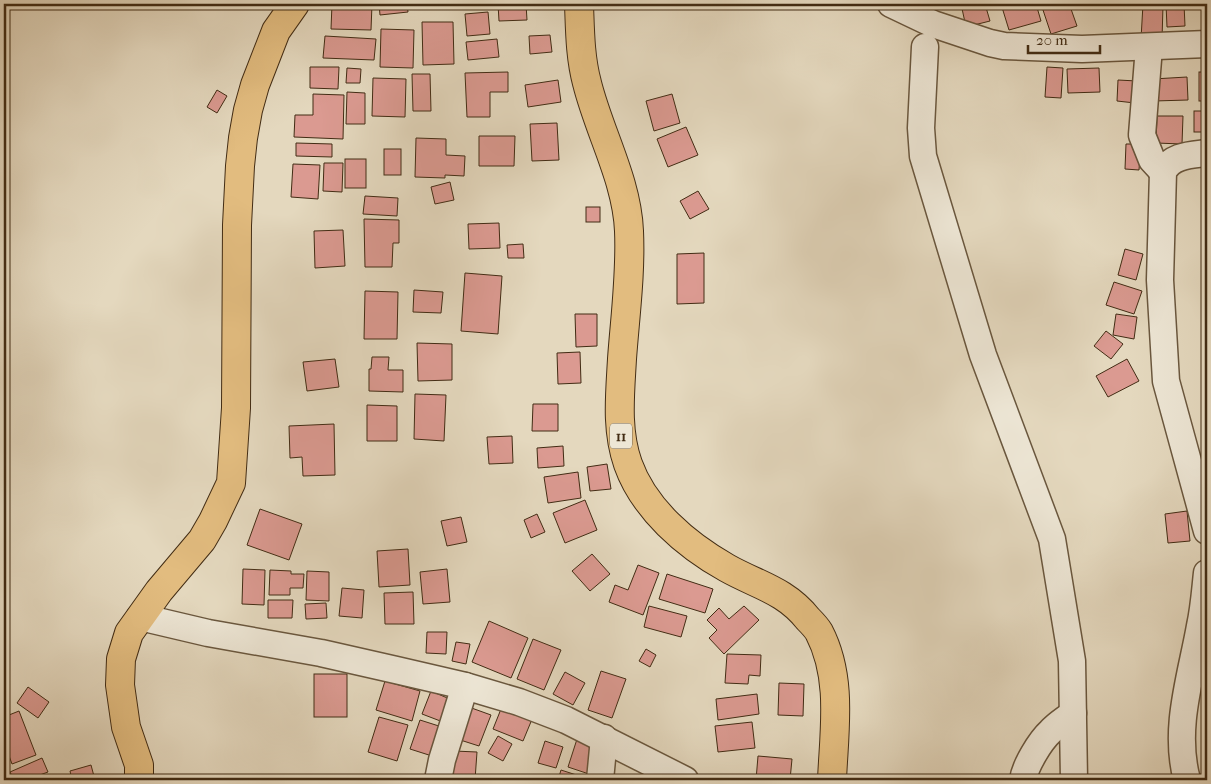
<svg xmlns="http://www.w3.org/2000/svg" width="1211" height="784" font-family="'IM FELL French Canon',serif">
<style>
.building{fill:#db9a91;stroke:#422c14}
.lines{fill:none;stroke-linecap:round;stroke-linejoin:round}
.street-casing{stroke:#6a573e;stroke-width:29}
.highway-casing{stroke:#422c14;stroke-width:30}
.street{stroke:#ede6d5;stroke-width:26}
.highway{stroke:#e2bc7f;stroke-width:28}
.labels{text-anchor:middle;stroke-width:4;stroke-linejoin:round;paint-order:stroke}
.shield{fill:#ede6d5;stroke:#75644e;stroke-width:1}
.shield-label{font-size:15px;font-weight:bold;fill:#422c14}
</style>
<rect width="100%" height="100%" fill="#e4d8be"/>
<filter id="stains"><feTurbulence type="fractalNoise" baseFrequency=".004" numOctaves="4"/><feColorMatrix values="0 0 0 0 .2 0 0 0 0 .09 0 0 0 0 .02 0 0 0 .5 -.17"/></filter>
<radialGradient id="worn" r=".72"><stop offset=".6" stop-color="#630" stop-opacity="0"/><stop offset="1" stop-color="#630" stop-opacity=".3"/></radialGradient>
<g class="building">
<polygon points="332,4 372,4 371,30 331,29"/>
<polygon points="379,4 407,4 408,12 380,15"/>
<polygon points="498,4 526,4 527,20 499,21"/>
<polygon points="961,4 985,4 990,21 966,27"/>
<polygon points="1001,4 1036,4 1041,21 1009,30"/>
<polygon points="1041,4 1082,4 1083,6 1071,9 1077,26 1051,34"/>
<polygon points="1143,4 1163,5 1162,40 1141,39"/>
<polygon points="1166,4 1184,4 1185,26 1167,27"/>
<polygon points="488,12 490,34 467,36 465,14"/>
<polygon points="422,22 453,22 454,64 423,65"/>
<polygon points="381,29 414,30 413,68 380,67"/>
<polygon points="550,35 552,52 530,54 529,36"/>
<polygon points="325,36 376,39 374,60 323,58"/>
<polygon points="497,39 499,57 468,60 466,42"/>
<polygon points="310,67 339,67 338,89 310,88"/>
<polygon points="1047,67 1063,68 1061,98 1045,97"/>
<polygon points="347,68 361,69 360,83 346,83"/>
<polygon points="1099,68 1100,92 1068,93 1067,69"/>
<polygon points="508,72 508,92 490,92 490,117 467,117 465,73"/>
<rect x="1199" y="72" width="8" height="29"/>
<polygon points="412,74 430,74 431,111 413,111"/>
<polygon points="1187,77 1188,100 1154,101 1153,79"/>
<polygon points="373,78 406,79 405,117 372,116"/>
<polygon points="558,80 561,102 528,107 525,85"/>
<polygon points="1118,80 1137,81 1135,103 1117,101"/>
<polygon points="217,90 227,96 217,113 207,107"/>
<polygon points="347,92 365,93 365,124 346,124"/>
<polygon points="313,94 344,95 343,139 294,137 295,115 313,115"/>
<polygon points="672,94 680,123 654,131 646,101"/>
<rect x="1194" y="111" width="13" height="21"/>
<polygon points="1157,116 1183,116 1182,144 1156,143"/>
<polygon points="557,123 559,160 532,161 530,124"/>
<polygon points="686,127 698,155 668,167 657,139"/>
<polygon points="479,136 515,136 514,166 479,166"/>
<polygon points="416,138 446,139 446,155 465,156 464,176 445,175 445,178 415,177"/>
<polygon points="296,143 332,144 332,157 296,156"/>
<polygon points="1126,144 1141,144 1139,170 1125,169"/>
<rect x="384" y="149" width="17" height="26"/>
<rect x="345" y="159" width="21" height="29"/>
<polygon points="324,163 343,163 342,192 323,191"/>
<polygon points="293,164 320,165 318,199 291,197"/>
<polygon points="450,182 454,200 435,204 431,187"/>
<polygon points="698,191 709,209 690,219 680,201"/>
<polygon points="365,196 398,198 397,216 363,214"/>
<rect x="586" y="207" width="14" height="15"/>
<polygon points="364,219 399,220 399,243 393,243 392,267 365,267"/>
<polygon points="499,223 500,248 469,249 468,224"/>
<polygon points="343,230 345,266 315,268 314,231"/>
<polygon points="523,244 524,258 508,258 507,245"/>
<polygon points="1125,249 1143,254 1136,280 1118,275"/>
<polygon points="704,253 704,303 677,304 677,254"/>
<polygon points="465,273 502,276 498,334 461,331"/>
<polygon points="1114,282 1142,291 1134,314 1106,305"/>
<polygon points="414,290 443,292 441,313 413,312"/>
<polygon points="365,291 398,292 397,339 364,339"/>
<polygon points="575,314 597,314 597,346 576,347"/>
<polygon points="1116,314 1137,317 1134,339 1113,335"/>
<polygon points="1106,331 1123,344 1111,359 1094,346"/>
<polygon points="417,343 452,344 452,380 418,381"/>
<polygon points="580,352 581,383 558,384 557,353"/>
<polygon points="372,357 389,357 388,370 403,370 403,392 369,391 369,369 371,369"/>
<polygon points="335,359 339,387 307,391 303,362"/>
<polygon points="1127,359 1139,381 1108,397 1096,376"/>
<polygon points="415,394 446,395 444,441 414,439"/>
<polygon points="533,404 558,404 558,431 532,431"/>
<polygon points="367,405 397,406 397,441 367,441"/>
<polygon points="334,424 335,475 303,476 302,457 290,458 289,426"/>
<polygon points="512,436 513,463 489,464 487,437"/>
<polygon points="563,446 564,466 538,468 537,448"/>
<polygon points="607,464 611,489 590,491 587,467"/>
<polygon points="578,472 581,498 548,503 544,477"/>
<polygon points="585,500 597,530 565,543 553,513"/>
<polygon points="260,509 302,524 289,560 247,545"/>
<polygon points="1187,511 1190,541 1168,543 1165,514"/>
<polygon points="537,514 545,532 531,538 524,520"/>
<polygon points="461,517 467,542 447,546 441,521"/>
<polygon points="408,549 410,585 379,587 377,551"/>
<polygon points="592,554 610,574 590,591 572,571"/>
<polygon points="638,565 659,573 643,615 609,602 615,585 628,590"/>
<polygon points="243,569 265,570 264,605 242,604"/>
<polygon points="447,569 450,602 423,604 420,572"/>
<polygon points="270,570 291,571 291,574 304,574 303,588 290,588 290,595 269,595"/>
<polygon points="307,571 329,572 329,601 306,600"/>
<polygon points="667,574 713,589 705,613 659,599"/>
<polygon points="342,588 364,590 362,618 339,616"/>
<polygon points="413,592 414,624 385,624 384,593"/>
<polygon points="268,600 293,600 292,618 268,618"/>
<polygon points="326,603 327,618 306,619 305,604"/>
<polygon points="649,606 687,616 681,637 644,627"/>
<polygon points="744,606 759,620 724,654 709,638 717,630 707,620 719,608 729,619"/>
<polygon points="489,621 528,638 511,678 472,662"/>
<polygon points="427,632 447,632 446,654 426,653"/>
<polygon points="533,639 561,650 544,690 517,679"/>
<polygon points="456,642 470,644 466,664 452,661"/>
<polygon points="646,649 656,655 650,667 639,661"/>
<polygon points="727,654 761,655 760,676 749,675 748,684 725,683"/>
<polygon points="601,671 626,679 612,718 588,710"/>
<polygon points="565,672 585,683 573,705 553,694"/>
<rect x="314" y="674" width="33" height="43"/>
<polygon points="385,681 420,691 412,721 376,710"/>
<polygon points="779,683 804,684 803,716 778,715"/>
<polygon points="28,687 49,702 38,718 17,703"/>
<polygon points="431,691 452,700 443,722 422,714"/>
<polygon points="757,694 759,714 718,720 716,699"/>
<polygon points="505,699 535,712 523,741 493,729"/>
<polygon points="466,706 491,715 479,746 454,738"/>
<polygon points="19,711 36,755 12,764 4,742 4,717"/>
<polygon points="379,717 408,725 397,761 368,752"/>
<polygon points="420,720 442,727 432,756 410,749"/>
<polygon points="752,722 755,748 718,752 715,726"/>
<polygon points="498,736 512,744 503,761 488,753"/>
<polygon points="578,736 602,744 592,775 568,767"/>
<polygon points="545,741 563,747 556,768 538,763"/>
<polygon points="454,751 477,752 475,780 452,780"/>
<polygon points="758,756 792,759 790,780 756,780"/>
<polygon points="42,758 48,772 26,780 14,780 10,772"/>
<polygon points="91,765 95,780 72,780 70,771"/>
<polygon points="561,770 592,780 558,780"/>
<polygon points="486,776 514,778 514,780 486,780"/>
</g>
<g class="lines">
<g class="street-casing">
<g id="street">
<polyline points="891,4 933,24 990,43 1004,46 1082,49 1207,44"/>
<polyline points="925,47 921,128 923,156 983,355 1052,539 1072,661 1074,780"/>
<polyline points="1149,47 1142,135 1152,160 1163,172"/>
<path d="M1207,153C1191,155 1171,155 1163,172L1160,280L1166,381L1207,531"/>
<polyline points="140,617 208,633 321,653 396,670 465,686 519,702 566,720 685,780"/>
<polyline points="438,780 442,760 465,686"/>
<polyline points="600,780 604,738"/>
<path d="M1023,780C1025,766 1040,741 1051,731C1057,724 1066,719 1073,713"/>
<path d="M1187,780C1173,728 1191,677 1200,626C1204,608 1205,591 1207,573"/>
</g>
</g>
<g class="highway-casing">
<g id="highway">
<path d="M579,4C580,30 580,57 587,83C599,132 627,180 629,231C631,274 625,317 622,359C620,395 616,430 628,464C644,509 686,545 727,568C757,585 785,590 808,619C812,623 816,627 819,632C843,678 834,731 832,780"/>
<polyline points="139,780 139,765 126,727 120,685 121,659 129,633 159,591 202,540 213,521 231,483 236,408 237,225 240,166 243,138 248,110 255,85 276,31 295,4"/>
</g>
</g>
<use href="#street" class="street"/>
<use href="#highway" class="highway"/>
</g>
<g class="labels">
<rect class="shield" x="610" y="423.5" width="22" height="25" rx="4"/>
<g class="shield-label">
<text x="621" y="441">11</text>
</g>
</g>
<rect width="1211" height="784" fill="none" stroke="#e4d8be" stroke-width="20"/>
<rect x="5" y="5" width="1201" height="774" fill="none" stroke="#422c14" stroke-width="2.5"/>
<rect x="10" y="10" width="1191" height="764" fill="none" stroke="#422c14"/>
<path d="M1028 45v8h72v-8" fill="none" stroke="#422c14" stroke-width="2.5"/>
<text x="1036" y="45" font-size="15" fill="#422c14" stroke="#ede6d5" stroke-width="4" paint-order="stroke">20 m</text>
<rect width="100%" height="100%" filter="url(#stains)"/>
<rect width="100%" height="100%" fill="url(#worn)"/>
</svg>
